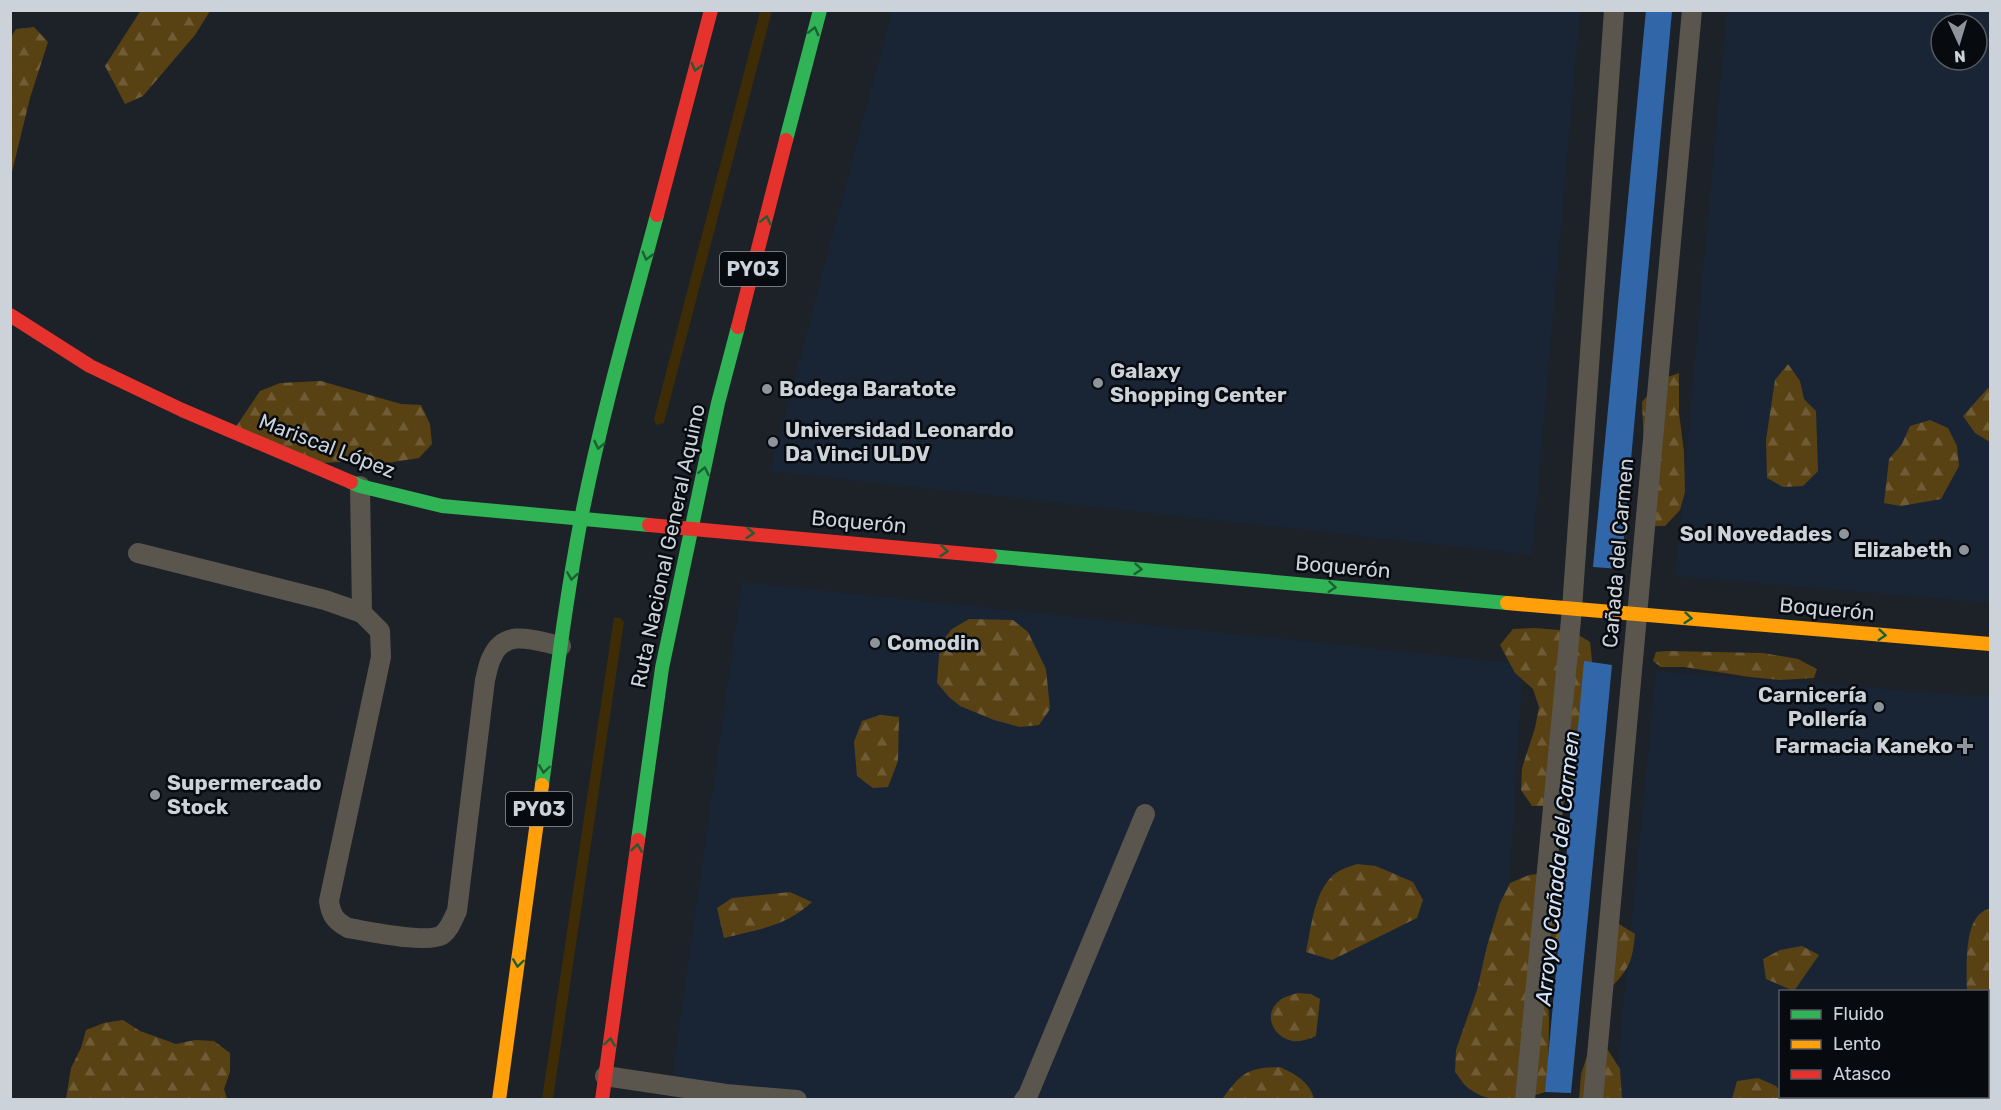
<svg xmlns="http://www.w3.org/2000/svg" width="2001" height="1110" font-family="Rubik,sans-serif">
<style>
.built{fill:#192534;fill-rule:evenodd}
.green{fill:#3d2c05}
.forest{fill:url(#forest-firs)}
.water{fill:#3167a8}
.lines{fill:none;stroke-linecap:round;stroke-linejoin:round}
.lane{stroke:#5a564d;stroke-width:20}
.fast{stroke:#30b455;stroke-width:14}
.slow{stroke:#ff9f0a;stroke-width:14}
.jam{stroke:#e5322d;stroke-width:14}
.oneway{stroke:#1c5f32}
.poi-dot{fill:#8e949c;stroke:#070a0f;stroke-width:2}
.labels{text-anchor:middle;stroke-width:5;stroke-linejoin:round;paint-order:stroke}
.shield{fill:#070a0f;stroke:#91969d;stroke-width:1.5}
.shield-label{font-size:20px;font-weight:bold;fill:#ccd2da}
.poi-label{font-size:21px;font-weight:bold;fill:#ccd2da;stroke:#070a0f;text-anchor:start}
.street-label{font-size:21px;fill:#ccd2da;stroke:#070a0f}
.water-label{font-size:22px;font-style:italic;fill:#d4e3f7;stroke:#070a0f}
</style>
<defs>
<pattern id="forest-firs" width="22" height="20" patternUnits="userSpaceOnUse" patternTransform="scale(1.5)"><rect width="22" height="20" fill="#584214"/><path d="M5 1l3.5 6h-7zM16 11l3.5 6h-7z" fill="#6f5c36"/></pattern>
</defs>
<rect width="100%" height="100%" fill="#1c2228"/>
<g class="built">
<polygon points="892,11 1580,11 1532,555 770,471"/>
<path d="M1727,11H1990V603L1675,576ZM1941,24H1977V60H1941Z"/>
<polygon points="742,582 1523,664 1496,1099 669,1100"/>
<path d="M1656,671L1990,697V1099L1614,1100ZM1780,992H1988V1096H1780Z"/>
</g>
<g class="green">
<polygon points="760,11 772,11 664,423 656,425 654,419"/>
<polygon points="614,617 620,618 624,622 553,1099 542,1099"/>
</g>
<g class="forest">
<polygon points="141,10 210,11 195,35 143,96 125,104 105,66"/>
<polygon points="34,27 48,42 30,98 11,176 11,37 16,29"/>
<polygon points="1788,364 1800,381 1804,399 1816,411 1818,471 1803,486 1783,487 1767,478 1766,440 1775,380"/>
<polygon points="1679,373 1679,413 1684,452 1685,492 1680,510 1665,526 1645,526 1645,468 1642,402 1662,379"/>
<polygon points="321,381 401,404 421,405 430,424 432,444 419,458 381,464 359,461 322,463 233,431 260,391 280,383"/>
<polygon points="1988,388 1990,388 1990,442 1975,433 1963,416"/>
<polygon points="1930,420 1948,428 1957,446 1959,466 1941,499 1901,506 1884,503 1889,459 1902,444 1910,426"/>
<polygon points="969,619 1013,620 1028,632 1046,669 1050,709 1039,725 1020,727 994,720 960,706 949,697 937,683 940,644 952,629"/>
<polygon points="1534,628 1572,631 1590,642 1594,681 1584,751 1567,801 1553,806 1532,806 1521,790 1522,768 1535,728 1539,707 1533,689 1515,673 1500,645 1513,629"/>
<polygon points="1667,651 1763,653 1798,659 1817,669 1814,678 1780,680 1750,677 1684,667 1661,667 1653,661 1656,652"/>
<polygon points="880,715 899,717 898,761 888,787 873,788 857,776 854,742 862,721"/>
<path d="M1357,864L1376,866L1413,882L1423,900L1417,918L1332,960L1306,952C1312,925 1314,886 1339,871C1344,868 1351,866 1357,864Z"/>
<path d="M1555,872L1572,883L1574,902L1547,977L1549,1019L1548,1083L1545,1092C1521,1100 1494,1106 1471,1090C1464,1086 1460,1078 1455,1072L1456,1050L1477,990L1487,946L1500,903L1510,883L1529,875Z"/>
<path d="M790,892L812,902C785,927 759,929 724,938L717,908L732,898Z"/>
<path d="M1990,909V1008H1988V992L1967,991V988C1967,967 1963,913 1990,909Z"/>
<path d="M1619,924L1635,934C1632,964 1629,968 1609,990Z"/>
<polygon points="1802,946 1819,955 1794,991 1766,979 1763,959 1780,950"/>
<path d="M1297,993L1311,994L1320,999L1316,1036C1309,1039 1301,1042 1293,1041C1274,1038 1262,1015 1279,1001C1283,997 1292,995 1297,993Z"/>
<polygon points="123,1020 140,1031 176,1044 195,1040 214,1041 230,1053 230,1072 224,1089 227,1099 66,1099 71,1068 81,1048 86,1030 104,1023"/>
<polygon points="1608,1050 1620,1069 1622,1099 1579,1100 1581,1074 1588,1053"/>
<path d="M1280,1067C1295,1074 1310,1082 1314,1099H1222C1242,1073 1246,1068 1280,1067Z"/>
<polygon points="1758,1078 1776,1086 1780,1091 1780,1096 1785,1097 1788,1099 1732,1099 1737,1081"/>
</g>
<g class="water">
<polygon points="1646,10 1672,11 1621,569 1593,567"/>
<polygon points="1584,661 1612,665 1571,1093 1545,1092"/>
</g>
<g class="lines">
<g class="lane">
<polyline points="360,486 362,613"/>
<path d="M138,553L325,600L362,613L380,631L381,657L329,901C331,915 335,921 348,928C367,931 427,944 442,935C450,929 453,919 457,911L485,680C487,673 488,664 492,657C505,627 536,641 561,646"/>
<polyline points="605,1076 726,1094 797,1100"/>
<polyline points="1024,1100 1028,1095 1145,814"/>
<polyline points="1525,1100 1572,609 1614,10"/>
<polyline points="1593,1100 1692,10"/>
</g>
<g class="fast">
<polyline points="786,140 820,10"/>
<polyline points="351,482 360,486 442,506 649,525"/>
<polyline points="990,556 1507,603"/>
<path d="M542,785C554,697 564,607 581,519C601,417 630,316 657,215"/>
<polyline points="638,840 662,668 718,403 738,327"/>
</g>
<g class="slow">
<polyline points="1507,603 1990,644"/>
<polyline points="499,1100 542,785"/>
</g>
<g class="jam">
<polyline points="657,215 711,10"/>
<polyline points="10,315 90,366 182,410 351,482"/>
<polyline points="738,327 786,140"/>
<polyline points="649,525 990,556"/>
<polyline points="602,1100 638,840"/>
</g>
</g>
<defs><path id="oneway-chevron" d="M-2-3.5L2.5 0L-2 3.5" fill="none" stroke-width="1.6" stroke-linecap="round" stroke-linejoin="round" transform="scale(1.5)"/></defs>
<g class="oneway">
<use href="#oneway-chevron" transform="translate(814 31) rotate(-76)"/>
<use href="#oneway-chevron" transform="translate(696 67) rotate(105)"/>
<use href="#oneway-chevron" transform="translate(766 220) rotate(-76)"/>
<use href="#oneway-chevron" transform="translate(647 256) rotate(105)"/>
<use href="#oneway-chevron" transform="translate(599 445) rotate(103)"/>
<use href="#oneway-chevron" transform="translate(704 471) rotate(-78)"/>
<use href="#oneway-chevron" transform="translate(750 533) rotate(5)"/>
<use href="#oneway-chevron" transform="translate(944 551) rotate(5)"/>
<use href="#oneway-chevron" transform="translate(1138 569) rotate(5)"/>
<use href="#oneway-chevron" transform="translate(572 576) rotate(99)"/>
<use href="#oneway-chevron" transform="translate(1332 587) rotate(5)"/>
<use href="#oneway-chevron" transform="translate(1688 618) rotate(5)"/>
<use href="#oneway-chevron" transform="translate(1882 635) rotate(5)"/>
<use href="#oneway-chevron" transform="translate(544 769) rotate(98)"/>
<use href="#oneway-chevron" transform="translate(637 848) rotate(-82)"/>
<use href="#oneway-chevron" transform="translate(518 963) rotate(98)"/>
<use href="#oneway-chevron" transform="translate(610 1042) rotate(-82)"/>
</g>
<g class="poi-dot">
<circle cx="1098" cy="383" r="6"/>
<circle cx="767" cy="389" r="6"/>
<circle cx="773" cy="442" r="6"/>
<circle cx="1844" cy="534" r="6"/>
<circle cx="1964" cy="550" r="6"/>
<circle cx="875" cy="643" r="6"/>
<circle cx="1879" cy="707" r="6"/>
<path d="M1962 737h6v6h6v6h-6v6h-6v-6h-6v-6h6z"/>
<circle cx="155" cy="795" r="6"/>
</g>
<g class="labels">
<g class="shield">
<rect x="720" y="252" width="66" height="34" rx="4.5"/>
<rect x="506" y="792" width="66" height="34" rx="4.5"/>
</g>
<g class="shield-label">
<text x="753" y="276">PY03</text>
<text x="539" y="816">PY03</text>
</g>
<g class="poi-label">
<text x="1110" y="378">Galaxy<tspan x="1110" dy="24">Shopping Center</tspan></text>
<text x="779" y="396">Bodega Baratote</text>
<text x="785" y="437">Universidad Leonardo<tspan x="785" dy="24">Da Vinci ULDV</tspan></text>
<text x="1832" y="541" text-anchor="end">Sol Novedades</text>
<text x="1952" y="557" text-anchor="end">Elizabeth</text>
<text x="887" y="650">Comodin</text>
<text x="1867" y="702" text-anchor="end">Carnicería<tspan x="1867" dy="24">Pollería</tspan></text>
<text x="1953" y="753" text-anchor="end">Farmacia Kaneko</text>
<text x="167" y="790">Supermercado<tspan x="167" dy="24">Stock</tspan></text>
</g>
<g class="street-label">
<text transform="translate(327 446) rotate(21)" y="7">Mariscal López</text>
<text transform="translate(859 522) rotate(5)" y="7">Boquerón</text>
<text transform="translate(668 546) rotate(-78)" y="7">Ruta Nacional General Aquino</text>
<text transform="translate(1618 553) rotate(-85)" y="7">Cañada del Carmen</text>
<text transform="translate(1343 567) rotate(5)" y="7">Boquerón</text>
<text transform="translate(1827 609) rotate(5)" y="7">Boquerón</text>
</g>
<g class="water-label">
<text transform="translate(1557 868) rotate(-84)" y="8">Arroyo Cañada del Carmen</text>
</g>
</g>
<rect width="2001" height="1110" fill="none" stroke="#ccd2da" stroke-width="24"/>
<rect x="1779" y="990" width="210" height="108" fill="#070a0f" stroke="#565a60" stroke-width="1.5"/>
<rect x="1791" y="1010" width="30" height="9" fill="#30b455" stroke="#565a60" stroke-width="1.5"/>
<text x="1833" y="1020" font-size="18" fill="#ccd2da">Fluido</text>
<rect x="1791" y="1040" width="30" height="9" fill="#ff9f0a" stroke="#565a60" stroke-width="1.5"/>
<text x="1833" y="1050" font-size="18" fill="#ccd2da">Lento</text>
<rect x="1791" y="1070" width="30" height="9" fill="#e5322d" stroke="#565a60" stroke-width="1.5"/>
<text x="1833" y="1080" font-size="18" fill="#ccd2da">Atasco</text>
<g transform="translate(1959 42) rotate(176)"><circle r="28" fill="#070a0f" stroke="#565a60" stroke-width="1.5"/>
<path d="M0-4.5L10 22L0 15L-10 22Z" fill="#8e949c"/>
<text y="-9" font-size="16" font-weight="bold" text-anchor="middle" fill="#ccd2da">N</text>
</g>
</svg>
